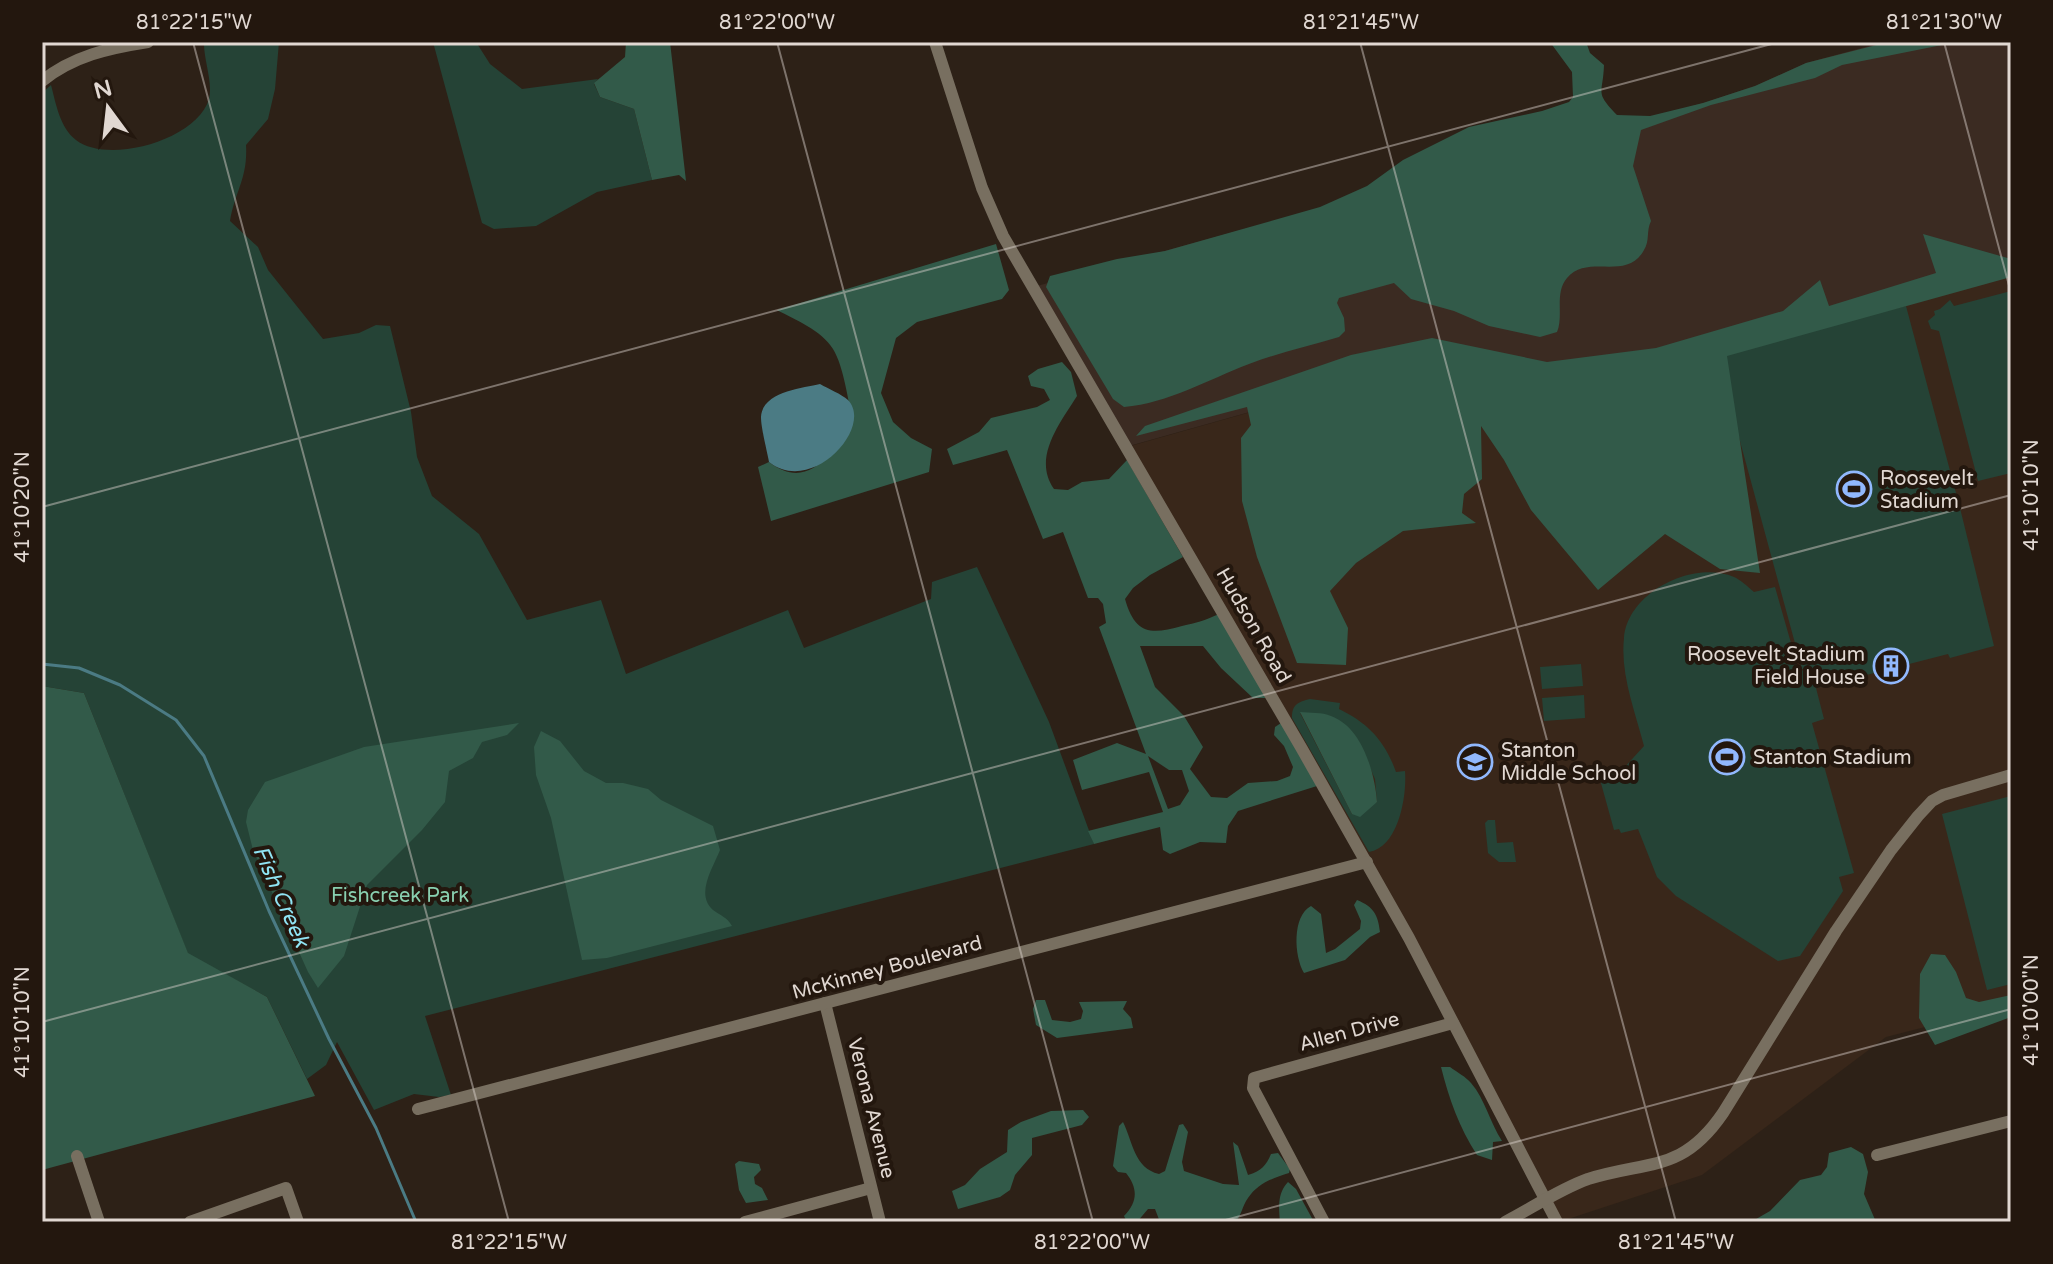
<svg xmlns="http://www.w3.org/2000/svg" width="2053" height="1264" font-family="'Varela Round',sans-serif">
<style>
.commercial{fill:#3b2b22}
.built{fill:#39271a}
.green{fill:#254336;fill-rule:evenodd}
.forest{fill:#325a49;fill-rule:evenodd}
.water{fill:#4b7b84}
.lines{fill:none;stroke-linecap:round;stroke-linejoin:round}
.stream{stroke:#4b7b84;stroke-width:3}
.minor{stroke:#786f60;stroke-width:12}
.ticks{fill:none;stroke:#e1d8d2;stroke-width:2;stroke-opacity:0.45}
.labels{text-anchor:middle;stroke-width:8;stroke-linejoin:round;paint-order:stroke}
.poi-label{font-size:20px;fill:#e1d8d2;stroke:#23170e;text-anchor:start}
.street-label{font-size:20px;fill:#e1d8d2;stroke:#23170e}
.park-label{font-size:20px;fill:#89d0b0;stroke:#23170e}
.water-label{font-size:22px;font-style:italic;fill:#90e4f4;stroke:#23170e}
.neatline{fill:none;stroke:#e1d8d2;stroke-width:3}
.ticks-label{font-size:20px;text-anchor:middle;fill:#e1d8d2}
</style>
<rect width="100%" height="100%" fill="#2d2117"/>
<polygon class="commercial" points="1884,42 2011,42 2011,269 1510,383 1417,365 1129,446 1037,286 1703,103 1755,86 1806,63"/>
<polygon class="built" points="2011,269 2011,1005 1886,1037 1702,1175 1559,1222 1453,1023 1127,447 1417,365 1510,383"/>
<g class="green">
<path d="M219,42H279L275,89L268,119L246,145C248,178 235,191 230,221L258,247L268,270L323,339L359,333L376,325L390,326L411,412L417,457L432,496L479,534L527,620L601,600L626,674L788,610L804,648L931,599L932,582L977,567L1049,722L1094,844L425,1016L451,1095L439,1097L414,1094L374,1110L337,1042L326,1065L307,1079L267,997L188,954L84,693L42,686V93L51,85C56,104 60,128 76,140C108,165 197,140 209,99C213,82 204,61 204,44ZM429,739L480,746L256,804L409,742Z"/>
<polygon points="433,42 476,42 490,64 522,89 598,79 594,84 600,97 634,109 652,180 597,192 536,226 494,229 482,223"/>
<polygon points="2011,291 2011,473 1978,481 1939,331 1931,329 1928,321 1935,315 1934,311 1940,309 1950,300 1954,306"/>
<path d="M1906,306L1960,508L1994,646L1950,658L1948,654L1816,688L1824,719L1812,723L1854,873L1839,877L1843,891L1800,956L1778,961L1676,896L1657,877L1638,829L1621,833L1619,829L1614,830L1599,776L1623,769L1644,746C1635,711 1620,674 1624,638C1628,592 1693,560 1734,577C1741,580 1748,587 1754,592L1775,587L1799,671L1805,670L1802,669L1716,353Z"/>
<polygon points="1581,664 1583,686 1542,689 1540,667"/>
<polygon points="1584,695 1585,718 1544,721 1542,698"/>
<path d="M1310,699L1340,703L1339,709C1368,723 1385,741 1396,772L1405,771C1407,795 1399,847 1369,852L1292,718C1292,704 1298,702 1310,699ZM1300,713L1363,752L1375,779L1377,802L1352,814Z"/>
<polygon points="2011,796 2011,984 1987,990 1942,814"/>
<polygon points="1488,820 1495,820 1497,843 1513,842 1516,862 1499,862 1488,853 1485,823"/>
</g>
<g class="forest">
<polygon points="626,42 670,42 686,181 679,175 652,180 634,109 600,97 594,83 625,57"/>
<path d="M1550,42H1586L1590,53L1604,65C1603,95 1594,91 1617,115L1650,116L1703,103L1755,86L1806,63L1888,42H1957L1842,65L1815,78L1711,105L1641,130L1633,166L1651,221C1646,231 1650,241 1644,250C1627,282 1588,253 1567,278C1554,293 1564,316 1557,332L1540,337L1489,326L1454,311L1411,299L1394,283L1339,298L1337,303L1344,318L1345,331L1339,337C1309,346 1278,353 1249,364C1207,380 1169,403 1124,407L1113,399L1046,287L1050,276L1117,259L1165,251L1320,207L1367,186L1403,160L1469,127L1542,111L1569,102L1573,97L1572,72Z"/>
<polygon points="1923,234 2011,259 2011,277 1727,356 1760,573 1720,569 1665,534 1598,590 1531,510 1504,460 1481,426 1482,479 1464,494 1462,513 1476,523 1403,531 1356,563 1330,591 1348,628 1346,665 1297,663 1257,557 1242,501 1241,438 1251,425 1247,407 1136,436 1145,426 1351,355 1432,338 1547,362 1656,348 1783,311 1820,280 1829,306 1936,273"/>
<path d="M996,244L1009,290L1002,299L917,322L896,338L881,393L893,422L911,438L932,449L929,472L771,521L758,467L769,462C809,493 833,451 853,422C848,401 844,367 833,349C821,330 796,320 777,310Z"/>
<path d="M1062,362L1071,372L1077,396C1060,423 1032,458 1054,489L1068,490L1082,482L1109,479L1127,460L1183,557L1150,575L1133,588L1125,599C1135,634 1150,635 1182,626C1196,623 1206,620 1219,614L1266,698H1253L1221,668L1203,646H1140L1155,687L1184,716L1203,747L1190,769L1211,797L1227,798L1248,783L1277,781L1290,776L1293,767L1284,746L1274,735L1275,727L1281,723L1317,786L1238,811L1228,826L1226,843L1200,842L1170,854L1163,850L1160,827L1094,844L1088,831L1163,812L1149,772L1082,790L1073,760L1117,743L1146,754L1099,627L1106,623L1103,604L1098,598H1088L1063,532L1043,539L1007,450L953,465L947,449L979,432L991,418L1037,407L1050,400L1044,389L1031,386L1028,376L1038,369ZM1148,756L1169,770H1182L1189,791L1180,805L1168,809Z"/>
<polygon points="42,686 84,693 188,953 267,997 315,1096 42,1170"/>
<path d="M1300,712C1310,713 1322,712 1331,716C1362,727 1375,773 1377,802L1360,817L1352,814Z"/>
<polygon points="519,723 507,735 482,742 473,758 449,771 445,802 422,830 367,885 344,956 318,988 308,972 253,850 246,822 248,810 265,782 364,747"/>
<path d="M541,731L560,741L584,771L606,783H623L648,789L661,800L713,826L720,850C713,868 695,894 713,910C721,916 727,917 732,926L607,958L582,960L551,818L536,775L534,747Z"/>
<path d="M1357,900C1374,907 1378,915 1380,932L1370,937L1345,960L1304,973C1294,956 1292,916 1311,906L1321,914L1326,953L1335,949L1360,929L1361,921L1354,905Z"/>
<polygon points="1931,954 1945,955 1956,972 1966,998 1979,1002 2011,995 2011,1017 1935,1045 1919,1018 1920,974"/>
<polygon points="1036,1000 1045,1000 1052,1020 1070,1022 1081,1019 1083,1011 1079,1002 1127,1001 1123,1009 1131,1018 1133,1028 1057,1038 1036,1025 1033,1009"/>
<path d="M1441,1067H1450C1457,1072 1466,1077 1471,1083C1485,1099 1490,1123 1502,1141L1493,1142L1492,1160L1477,1155C1459,1127 1449,1099 1441,1067Z"/>
<polygon points="1083,1110 1089,1117 1082,1125 1032,1138 1032,1155 1015,1175 1010,1190 1000,1197 958,1209 952,1191 965,1185 980,1169 1007,1152 1008,1130 1021,1122 1051,1111"/>
<path d="M1123,1122C1133,1142 1134,1168 1159,1174L1165,1171L1179,1125L1183,1124L1188,1132L1182,1162L1184,1171L1223,1184L1239,1185L1233,1142L1238,1146L1248,1175C1261,1171 1266,1166 1271,1154L1278,1153L1290,1169L1289,1173C1273,1178 1258,1183 1248,1198C1242,1206 1242,1215 1235,1222H1160L1155,1209H1148L1137,1222H1127L1124,1216C1138,1202 1138,1188 1126,1173L1118,1172L1113,1166L1119,1126Z"/>
<polygon points="1851,1147 1863,1154 1868,1172 1864,1194 1876,1222 1751,1222 1770,1211 1800,1180 1821,1175 1827,1167 1829,1153"/>
<polygon points="739,1161 759,1164 761,1170 754,1177 755,1184 762,1188 768,1200 746,1203 739,1190 735,1164"/>
<path d="M1288,1182L1296,1189L1314,1222H1280C1279,1207 1277,1194 1288,1182Z"/>
</g>
<path class="water" d="M820,384C829,389 841,394 848,400C874,427 812,496 769,462C767,451 761,428 761,417C762,392 802,388 820,384Z"/>
<g class="lines">
<polyline class="stream" points="42,664 79,668 120,685 176,720 204,756 269,911 329,1039 376,1128 416,1222"/>
<g class="minor">
<polyline points="935,42 982,188 1003,236 1302,749 1409,938 1557,1222"/>
<path d="M42,81C73,56 109,48 148,42"/>
<polyline points="825,1003 880,1222"/>
<polyline points="418,1109 1367,862"/>
<polyline points="1877,1155 2011,1121"/>
<polyline points="77,1156 99,1222"/>
<polyline points="190,1222 286,1188 298,1222"/>
<polyline points="745,1222 871,1188"/>
<polyline points="1324,1222 1253,1088 1254,1078 1453,1023"/>
<path d="M1505,1222C1532,1208 1560,1189 1588,1179C1649,1160 1682,1173 1723,1113L1836,931L1891,850L1918,816L1932,801L1943,795L2011,775"/>
</g>
</g>
<path class="ticks" d="M193,42L509,1222M777,42L1093,1222M1360,42L1676,1222M1944,42L2011,293M42,507L1779,42M42,1022L2011,495M1218,1222L2011,1009"/>
<defs>
<g id="stadium-ring" transform="scale(1.8)"><circle r="9.5" fill="#23170e" stroke="#91b8fd" stroke-width="1.5"/><path d="M0-5a6.5 5 0 1 0 0 10a6.5 5 0 1 0 0-10ZM-3.5-1.8h7v3.6h-7Z" fill="#91b8fd"/></g>
<g id="building-ring" transform="scale(1.8)"><circle r="9.5" fill="#23170e" stroke="#91b8fd" stroke-width="1.5"/><path d="M-4-6H4V6H1V3H-1V6H-4ZM-2.5-4.3h1.7v1.8h-1.7ZM.8-4.3h1.7v1.8H.8ZM-2.5-1h1.7V.8h-1.7ZM.8-1h1.7V.8H.8Z" fill="#91b8fd"/></g>
<g id="school-ring" transform="scale(1.8)"><circle r="9.5" fill="#23170e" stroke="#91b8fd" stroke-width="1.5"/><path d="M0-5L7-2L0 1L-7-2ZM-4 1L0 2.5L4 1V4Q0 6-4 4Z" fill="#91b8fd"/></g>
</defs>
<g fill-rule="evenodd">
<use href="#stadium-ring" x="1854" y="489"/>
<use href="#building-ring" x="1891" y="666"/>
<use href="#stadium-ring" x="1727" y="757"/>
<use href="#school-ring" x="1475" y="762"/>
</g>
<g class="labels">
<g class="poi-label">
<text x="1880" y="485">Roosevelt<tspan x="1880" dy="23">Stadium</tspan></text>
<text x="1865" y="661" text-anchor="end">Roosevelt Stadium<tspan x="1865" dy="23">Field House</tspan></text>
<text x="1501" y="757">Stanton<tspan x="1501" dy="23">Middle School</tspan></text>
<text x="1753" y="764">Stanton Stadium</text>
</g>
<g class="street-label">
<text transform="translate(1254 625) rotate(60)" y="7">Hudson Road</text>
<text transform="translate(887 967) rotate(-15)" y="7">McKinney Boulevard</text>
<text transform="translate(1349 1031) rotate(-15)" y="7">Allen Drive</text>
<text transform="translate(872 1108) rotate(76)" y="7">Verona Avenue</text>
</g>
<g class="park-label">
<text x="400" y="902">Fishcreek Park</text>
</g>
<g class="water-label">
<text transform="translate(282 896) rotate(66)" y="8">Fish Creek</text>
</g>
</g>
<rect width="2053" height="1264" fill="none" stroke="#23170e" stroke-width="88"/>
<g transform="translate(108 108) rotate(345)" stroke="#23170e" stroke-width="6" paint-order="stroke">
<path d="M0-6L14 30L0 20L-14 30Z" fill="#e1d8d2"/>
<text y="-12" font-size="22" font-weight="bold" text-anchor="middle" fill="#e1d8d2">N</text>
</g>
<rect x="44" y="44" width="1965" height="1176" class="neatline"/>
<g class="ticks-label">
<text x="194" y="29">81°22'15"W</text>
<text x="777" y="29">81°22'00"W</text>
<text x="1361" y="29">81°21'45"W</text>
<text x="1944" y="29">81°21'30"W</text>
<text transform="translate(2031 495) rotate(-90)" y="7">41°10'10"N</text>
<text transform="translate(22 507) rotate(-90)" y="7">41°10'20"N</text>
<text transform="translate(2031 1010) rotate(-90)" y="7">41°10'00"N</text>
<text transform="translate(22 1022) rotate(-90)" y="7">41°10'10"N</text>
<text x="509" y="1249">81°22'15"W</text>
<text x="1092" y="1249">81°22'00"W</text>
<text x="1676" y="1249">81°21'45"W</text>
</g>
</svg>
